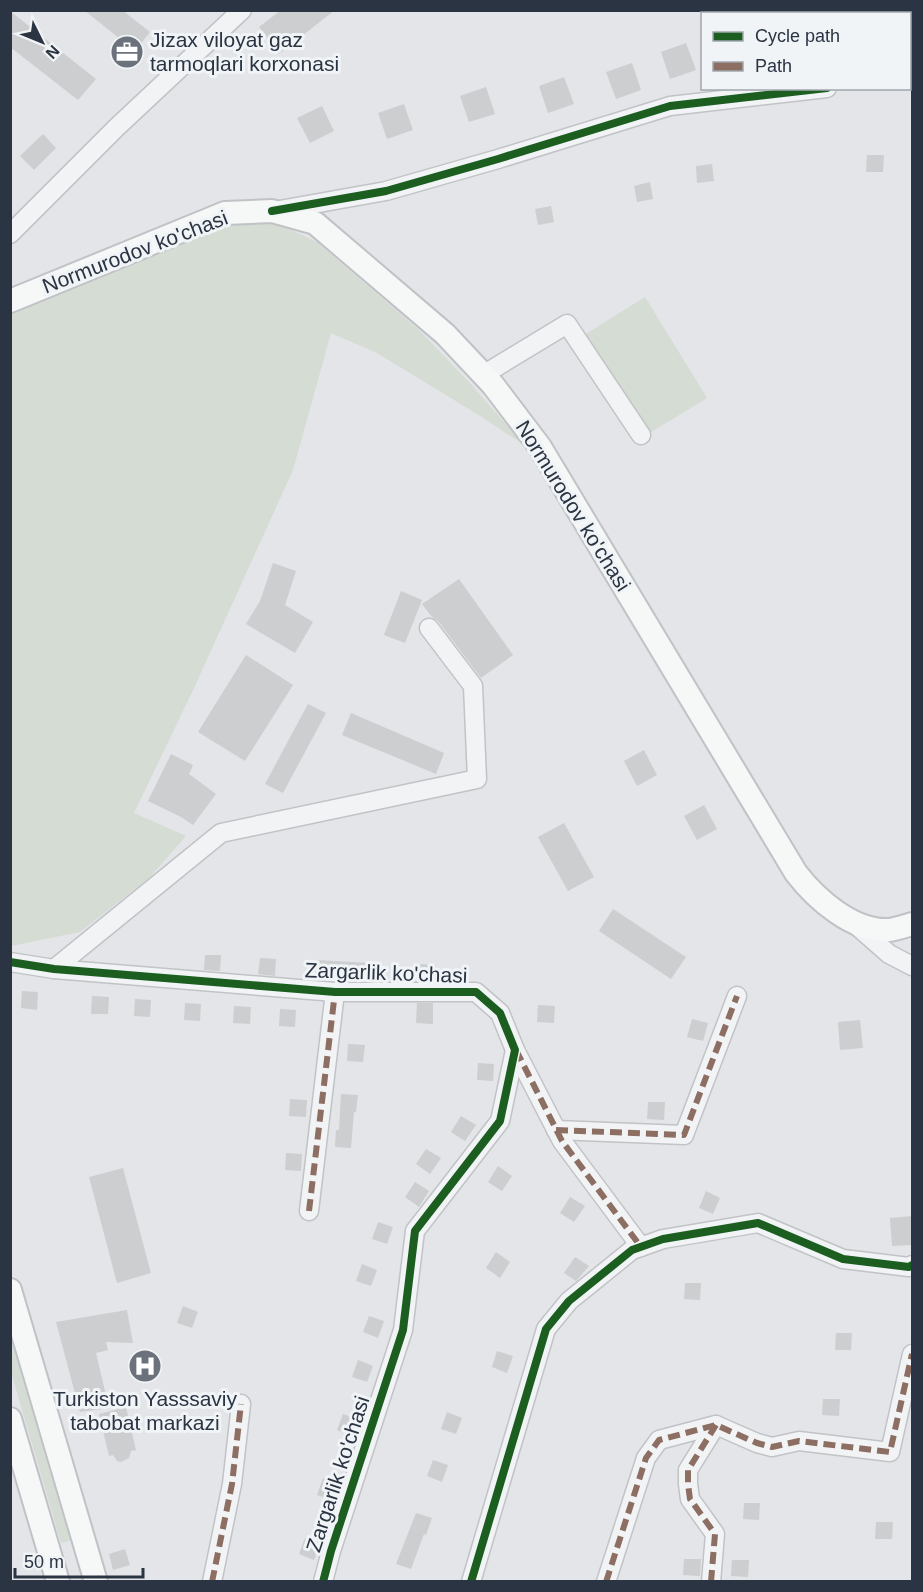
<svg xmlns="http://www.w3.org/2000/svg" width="923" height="1592" font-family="Helvetica,sans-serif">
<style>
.green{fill:#d4dcd3}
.building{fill:#ccced0}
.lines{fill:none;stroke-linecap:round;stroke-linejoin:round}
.minor-casing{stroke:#c1c3c6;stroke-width:21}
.major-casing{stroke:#c0c2c6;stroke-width:26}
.minor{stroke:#f2f3f5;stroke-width:18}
.major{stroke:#f6f7f7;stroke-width:22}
.quiet{stroke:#8d6e63;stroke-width:6;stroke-dasharray:12 6;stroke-linecap:butt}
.cycleway-casing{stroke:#f1f4f7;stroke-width:11}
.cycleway{stroke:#1b5e20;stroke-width:8}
.labels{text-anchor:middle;stroke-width:6;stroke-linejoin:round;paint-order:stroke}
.poi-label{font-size:21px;fill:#2a3442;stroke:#f1f4f7;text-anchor:start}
.street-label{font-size:21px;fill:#2a3442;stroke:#f1f4f7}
</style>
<rect width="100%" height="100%" fill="#e3e5e8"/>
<g class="green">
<path d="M253,219C276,224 297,231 318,243L420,331L469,382L524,445L482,417L377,353L331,333L293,470L194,688L134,813L186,836L149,878L80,932L11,946L10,315L216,223Z"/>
<polygon points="645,297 707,398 648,434 586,334"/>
<polygon points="10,1318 76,1539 61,1543 11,1372"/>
</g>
<g class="building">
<polygon points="84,10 122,10 150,32 135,51"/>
<polygon points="281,10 335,10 279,54 259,27"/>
<polygon points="10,11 96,79 78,100 10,47"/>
<polygon points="686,43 696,70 670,79 661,52"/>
<polygon points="632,63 641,90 616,99 606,72"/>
<polygon points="564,77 574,104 548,113 539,86"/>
<polygon points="486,87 495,114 469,122 460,96"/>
<polygon points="404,104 413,130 387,139 378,113"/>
<polygon points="322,106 334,131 310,143 297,118"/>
<polygon points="43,134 56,148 34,170 20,156"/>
<polygon points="867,155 884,155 883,172 866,172"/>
<polygon points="712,164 714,181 697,183 696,166"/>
<polygon points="650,182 653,199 637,202 634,186"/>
<polygon points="551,206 554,222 538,225 535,209"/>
<polygon points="273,563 296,571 285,605 313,622 295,653 246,624 260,601"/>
<polygon points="459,579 513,655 481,678 438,621 432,617 422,604"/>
<polygon points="401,591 422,600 405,643 384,635"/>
<polygon points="246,655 293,685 245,761 198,732"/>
<polygon points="308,704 326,713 283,793 265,784"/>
<polygon points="351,713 444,753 436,774 342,735"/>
<polygon points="644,750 657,775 637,786 624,761"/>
<polygon points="171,754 193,765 189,774 216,794 193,825 181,817 148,801"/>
<polygon points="704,805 717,829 697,840 684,816"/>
<polygon points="564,823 594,877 568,891 538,837"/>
<polygon points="613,909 686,957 671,979 599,931"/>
<polygon points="205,955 221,955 220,971 204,970"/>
<polygon points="260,958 276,959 275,976 258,974"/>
<polygon points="316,960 370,963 368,980 315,977"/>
<polygon points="419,964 436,965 435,981 418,981"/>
<polygon points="22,991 38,992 37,1010 21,1008"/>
<polygon points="92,996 109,997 108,1014 91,1014"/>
<polygon points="135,999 151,1000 150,1017 134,1016"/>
<polygon points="185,1003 201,1004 200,1021 184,1020"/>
<polygon points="417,1003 433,1003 433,1024 416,1023"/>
<polygon points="538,1005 555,1006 554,1023 537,1022"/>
<polygon points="234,1006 251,1007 250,1024 233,1023"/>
<polygon points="280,1009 296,1010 295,1027 279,1026"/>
<polygon points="692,1019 708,1023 703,1041 687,1037"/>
<polygon points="860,1020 863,1048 840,1050 838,1022"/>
<polygon points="348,1044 365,1045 363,1062 347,1061"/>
<polygon points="478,1063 494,1064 493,1081 477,1080"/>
<polygon points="341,1094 358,1095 356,1112 354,1112 351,1148 335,1147 336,1130 339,1130"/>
<polygon points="290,1099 307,1100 306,1117 289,1116"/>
<polygon points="648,1102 665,1102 664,1120 647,1119"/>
<polygon points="461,1116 476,1125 465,1141 451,1132"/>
<polygon points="426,1149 441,1158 430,1174 416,1164"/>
<polygon points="286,1153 302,1154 301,1171 285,1170"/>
<polygon points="498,1166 512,1176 502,1191 488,1182"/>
<polygon points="123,1168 151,1273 117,1283 89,1177"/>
<polygon points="415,1182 429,1191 419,1207 405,1197"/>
<polygon points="706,1191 720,1198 713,1214 699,1208"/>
<polygon points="570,1197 585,1206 574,1222 560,1213"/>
<polygon points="912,1216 912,1245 892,1246 890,1218"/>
<polygon points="378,1222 393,1227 387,1244 372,1239"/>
<polygon points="496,1252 510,1262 500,1278 486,1268"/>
<polygon points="575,1257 589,1266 576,1281 564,1273"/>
<polygon points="362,1264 377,1270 371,1286 356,1281"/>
<polygon points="685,1283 701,1283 700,1300 684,1299"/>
<polygon points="183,1306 198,1312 192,1328 177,1323"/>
<polygon points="127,1310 133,1343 106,1342 108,1350 96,1353 109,1408 80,1412 56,1322"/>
<polygon points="369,1316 384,1321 378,1338 363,1332"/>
<polygon points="836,1333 852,1333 851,1350 835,1350"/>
<polygon points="497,1351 513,1356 507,1373 492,1367"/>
<polygon points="358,1360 373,1366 367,1382 352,1377"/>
<polygon points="823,1399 840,1399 839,1416 822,1415"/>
<polygon points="126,1407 136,1450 131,1451 129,1458 121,1462 117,1461 113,1455 109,1456 99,1414"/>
<polygon points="447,1412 462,1418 456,1434 441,1429"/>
<polygon points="343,1414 358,1419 352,1436 337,1430"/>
<polygon points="433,1460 448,1465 442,1482 427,1476"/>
<polygon points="323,1478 338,1483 332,1500 317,1495"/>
<polygon points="744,1503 760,1503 759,1520 743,1519"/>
<polygon points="416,1513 432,1518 426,1535 424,1534 411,1569 396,1564"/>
<polygon points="876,1522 893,1522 892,1539 875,1539"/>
<polygon points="305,1538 320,1543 314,1560 299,1554"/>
<polygon points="125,1549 130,1565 113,1570 109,1554"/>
<polygon points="684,1559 701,1559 700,1576 683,1575"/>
<polygon points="732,1560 749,1560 748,1577 731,1576"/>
</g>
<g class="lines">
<g class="minor-casing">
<g id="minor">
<polyline points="910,73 912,73"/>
<polyline points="274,211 386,191 498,159 670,106 827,88"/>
<polyline points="10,234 117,127 242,10"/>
<polyline points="483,375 567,324 641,435"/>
<polyline points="856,925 889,954 912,966"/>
<polyline points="10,962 54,969 335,992 476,992 500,1013 515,1050 500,1121 415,1231 403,1330 331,1551 323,1582"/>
<polyline points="54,969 221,833 477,779 473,686 429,628"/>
<polyline points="515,1050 562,1141 641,1247"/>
<polyline points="556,1130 684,1135 737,996"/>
<polyline points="309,1211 335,992"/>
<polyline points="212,1582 232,1484 241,1404"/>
<polyline points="471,1582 546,1329 569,1301 632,1250 663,1239 758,1223 843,1259 909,1267 912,1265"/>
<polyline points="606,1582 646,1458 659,1440 716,1425 757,1443 772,1447 799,1441 890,1452 912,1354"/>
<polyline points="711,1582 715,1534 690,1499 688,1484 688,1470 716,1425"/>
</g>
</g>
<g class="major-casing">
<g id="major">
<path d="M10,301L225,213L272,211L315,223L445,334L493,385L540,447L796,873C816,899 853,932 889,930C897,929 905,926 912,924"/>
<polyline points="10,1290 96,1582"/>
<polyline points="10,1419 58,1582"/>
</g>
</g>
<use href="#minor" class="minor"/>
<use href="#major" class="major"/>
<g class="quiet">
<polyline points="516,1050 562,1141 641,1247"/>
<polyline points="556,1130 684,1135 737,996"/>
<polyline points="309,1211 335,992"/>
<polyline points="212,1582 232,1484 241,1404"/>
<polyline points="606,1582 646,1458 659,1440 716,1425 757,1443 772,1447 799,1441 890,1452 912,1354"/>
<polyline points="711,1582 715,1534 690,1499 688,1484 688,1470 716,1425"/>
</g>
<g class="cycleway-casing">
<g id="cycleway">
<polyline points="272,211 386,191 498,159 670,106 827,88"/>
<polyline points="10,962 54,969 335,992 476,992 500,1013 515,1050 500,1121 415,1231 403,1330 331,1551 323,1582"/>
<polyline points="471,1582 546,1329 569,1301 632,1250 663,1239 758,1223 843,1259 909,1267 912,1265"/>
</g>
</g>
<use href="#cycleway" class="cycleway"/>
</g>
<defs>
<g id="office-disc" transform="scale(1.725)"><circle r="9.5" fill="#6b727c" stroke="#f1f4f7"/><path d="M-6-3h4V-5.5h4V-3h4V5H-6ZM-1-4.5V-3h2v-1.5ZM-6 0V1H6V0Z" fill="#fff"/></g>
<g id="hospital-disc" transform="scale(1.725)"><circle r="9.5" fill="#6b727c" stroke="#f1f4f7"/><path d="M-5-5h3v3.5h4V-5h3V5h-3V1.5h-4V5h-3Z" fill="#fff"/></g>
</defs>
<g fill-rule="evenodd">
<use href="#office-disc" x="127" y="52"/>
<use href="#hospital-disc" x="145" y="1366"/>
</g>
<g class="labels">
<g class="poi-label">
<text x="150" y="47">Jizax viloyat gaz<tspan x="150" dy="24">tarmoqlari korxonasi</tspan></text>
<text x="145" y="1406" text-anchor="middle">Turkiston Yasssaviy<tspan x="145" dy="24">tabobat markazi</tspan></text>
</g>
<g class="street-label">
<text transform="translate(135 252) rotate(-21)" y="7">Normurodov ko'chasi</text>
<text transform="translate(573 506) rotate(58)" y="7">Normurodov ko'chasi</text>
<text transform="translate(386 973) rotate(2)" y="7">Zargarlik ko'chasi</text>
<text transform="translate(338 1474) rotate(-72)" y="7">Zargarlik ko'chasi</text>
</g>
</g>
<rect width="923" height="1592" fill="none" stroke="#2a3442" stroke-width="24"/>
<rect x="701" y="12" width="210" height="78" fill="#f1f4f7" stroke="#a1a7af" stroke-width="1.5"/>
<rect x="713" y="32" width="30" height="9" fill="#1b5e20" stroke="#a1a7af" stroke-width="1.5"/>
<text x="755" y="42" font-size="18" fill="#2a3442">Cycle path</text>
<rect x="713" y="62" width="30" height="9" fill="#8d6e63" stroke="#a1a7af" stroke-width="1.5"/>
<text x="755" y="72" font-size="18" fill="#2a3442">Path</text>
<g transform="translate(42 42) rotate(133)" stroke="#f1f4f7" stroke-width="4.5" paint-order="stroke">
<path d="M0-4.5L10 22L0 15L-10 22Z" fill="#2a3442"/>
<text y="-9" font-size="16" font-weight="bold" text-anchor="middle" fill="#2a3442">N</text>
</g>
<path d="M15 1568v9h128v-9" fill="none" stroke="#2a3442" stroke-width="3"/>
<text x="24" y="1568" font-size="18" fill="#2a3442" stroke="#f1f4f7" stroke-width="4.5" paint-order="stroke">50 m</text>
</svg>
